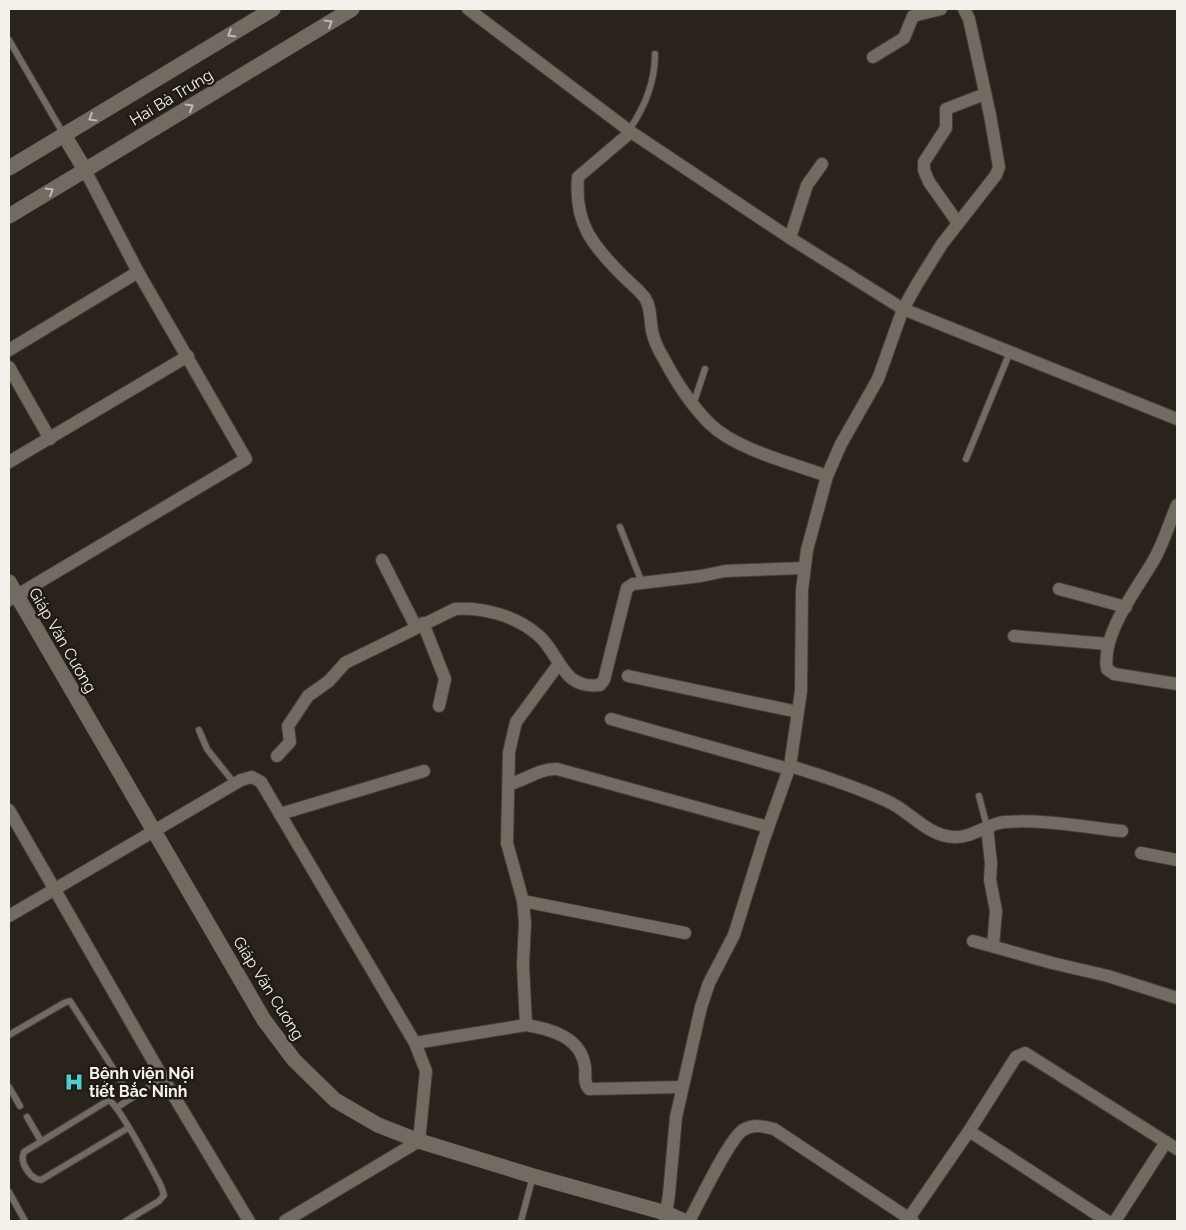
<svg xmlns="http://www.w3.org/2000/svg" width="1186" height="1230" font-family="Raleway,sans-serif">
<style>
.lines{fill:none;stroke-linecap:round;stroke-linejoin:round}
.service-casing{stroke:#443e38;stroke-width:8}
.minor-casing{stroke:#443e38;stroke-width:14}
.tertiary-casing{stroke:#443e38;stroke-width:16}
.service{stroke:#716b62;stroke-width:6}
.minor{stroke:#716b62;stroke-width:12}
.tertiary{stroke:#716b62;stroke-width:15}
.oneway{stroke:#c0bbb4}
.labels{text-anchor:middle;stroke-width:5;stroke-linejoin:round;paint-order:stroke}
.street-label{font-size:16px;fill:#f4f0eb;stroke:#1f1a13}
.poi-label{font-size:16px;font-weight:bold;fill:#f4f0eb;stroke:#1f1a13;text-anchor:start}
</style>
<rect width="100%" height="100%" fill="#29231c"/>
<g class="lines">
<g class="service-casing">
<g id="service">
<polyline points="9,40 64,135"/>
<path d="M629,130C645,107 655,83 655,54"/>
<polyline points="693,405 705,369"/>
<polyline points="966,459 1010,352"/>
<polyline points="620,527 642,583"/>
<polyline points="199,730 207,749 235,784"/>
<polyline points="979,796 987,827"/>
<polyline points="9,1035 64,1003 70,1001 132,1098"/>
<polyline points="9,1087 20,1106"/>
<polyline points="116,1108 163,1078"/>
<polyline points="27,1117 41,1141"/>
<polyline points="9,1192 25,1221"/>
<path d="M126,1221L159,1201L164,1195L161,1186C152,1169 121,1108 109,1100L24,1152C19,1162 30,1179 41,1180L128,1128"/>
<polyline points="521,1221 533,1176"/>
</g>
</g>
<g class="minor-casing">
<g id="minor">
<polyline points="468,9 631,132 790,238 903,309 1177,419"/>
<polyline points="873,57 904,38 913,16 941,9"/>
<path d="M631,132L578,177C574,223 592,245 623,276C630,283 639,290 645,298C651,307 650,320 652,331C654,340 659,351 664,359C676,382 691,405 710,424C737,450 792,463 827,476"/>
<polyline points="958,223 929,182 924,170 924,162 946,128 946,109 985,94"/>
<polyline points="790,238 807,185 822,164"/>
<polyline points="9,350 138,272"/>
<polyline points="9,367 50,439"/>
<polyline points="9,462 188,356"/>
<path d="M1177,505C1170,522 1164,541 1155,558C1138,588 1101,633 1107,669L1114,674L1177,684"/>
<polyline points="382,560 416,627"/>
<polyline points="1059,589 1126,607"/>
<polyline points="9,600 246,459 138,272 85,170"/>
<polyline points="423,623 445,679 439,706"/>
<polyline points="1014,636 1108,644"/>
<polyline points="628,676 798,712"/>
<polyline points="611,719 789,769"/>
<path d="M277,756L290,742L288,726L308,696L329,681L345,663L455,609C484,607 516,616 538,635C560,653 561,690 600,685L604,680L627,588L633,584L701,576L725,571L804,568"/>
<path d="M790,766C823,776 856,787 887,801C910,811 927,836 954,837C972,838 987,824 1004,822C1043,819 1084,827 1122,831"/>
<path d="M510,784C526,780 540,768 557,769L768,827"/>
<polyline points="9,810 163,1078 249,1221"/>
<polyline points="280,814 424,771"/>
<polyline points="987,827 991,863 990,880 996,911 993,946"/>
<polyline points="1141,853 1177,860"/>
<polyline points="523,901 685,933"/>
<polyline points="9,916 241,780 252,777 261,782 415,1043 426,1071 419,1141 285,1221"/>
<polyline points="973,941 1052,963 1108,976 1177,998"/>
<polyline points="526,1025 523,965 525,923 523,901 507,843 509,752 516,722 558,665"/>
<path d="M415,1043L526,1025C551,1029 581,1037 585,1067C586,1075 583,1082 589,1089L682,1087"/>
<polyline points="969,1131 1107,1221"/>
<polyline points="665,1221 669,1194 676,1117 701,1007 709,983 734,935 763,842 790,766 801,691 802,590 807,550 827,476 841,444 878,379 903,309 917,284 942,244 996,175 999,167 990,115 969,19 964,9"/>
<path d="M689,1221C699,1203 729,1139 743,1130C753,1124 763,1126 774,1129L913,1221"/>
<polyline points="907,1221 969,1131 1016,1057 1025,1053 1177,1149"/>
<polyline points="1115,1221 1166,1142"/>
</g>
</g>
<g class="tertiary-casing">
<g id="tertiary">
<polyline points="64,135 85,170"/>
<polyline points="9,168 273,9"/>
<polyline points="9,216 352,9"/>
<polyline points="9,582 264,1020 294,1060 335,1100 378,1125 419,1141 533,1176 666,1213 684,1221"/>
</g>
</g>
<use href="#service" class="service"/>
<use href="#minor" class="minor"/>
<use href="#tertiary" class="tertiary"/>
</g>
<defs><path id="oneway-chevron" d="M-2-3.5L2.5 0L-2 3.5" fill="none" stroke-width="1.6" stroke-linecap="round" stroke-linejoin="round" transform="scale(1.25)"/></defs>
<g class="oneway">
<use href="#oneway-chevron" transform="translate(329 23) rotate(-31)"/>
<use href="#oneway-chevron" transform="translate(231 34) rotate(149)"/>
<use href="#oneway-chevron" transform="translate(190 107) rotate(-31)"/>
<use href="#oneway-chevron" transform="translate(92 118) rotate(149)"/>
<use href="#oneway-chevron" transform="translate(50 191) rotate(-31)"/>
</g>
<defs>
<g id="hospital-bare" transform="scale(1.5)"><path d="M-5-5h3v3.5h4V-5h3V5h-3V1.5h-4V5h-3Z" fill="#52cdce" stroke="#1f1a13" stroke-width="2.5" paint-order="stroke"/></g>
</defs>
<g fill-rule="evenodd">
<use href="#hospital-bare" x="74" y="1082"/>
</g>
<g class="labels">
<g class="street-label">
<text transform="translate(171 97) rotate(-31)" y="6">Hai Bà Trưng</text>
<text transform="translate(63 640) rotate(60)" y="6">Giáp Văn Cương</text>
<text transform="translate(269 988) rotate(58)" y="6">Giáp Văn Cương</text>
</g>
<g class="poi-label">
<text x="89" y="1079">Bệnh viện Nội<tspan x="89" dy="18">tiết Bắc Ninh</tspan></text>
</g>
</g>
<rect width="1186" height="1230" fill="none" stroke="#f4f0eb" stroke-width="20"/>
</svg>
